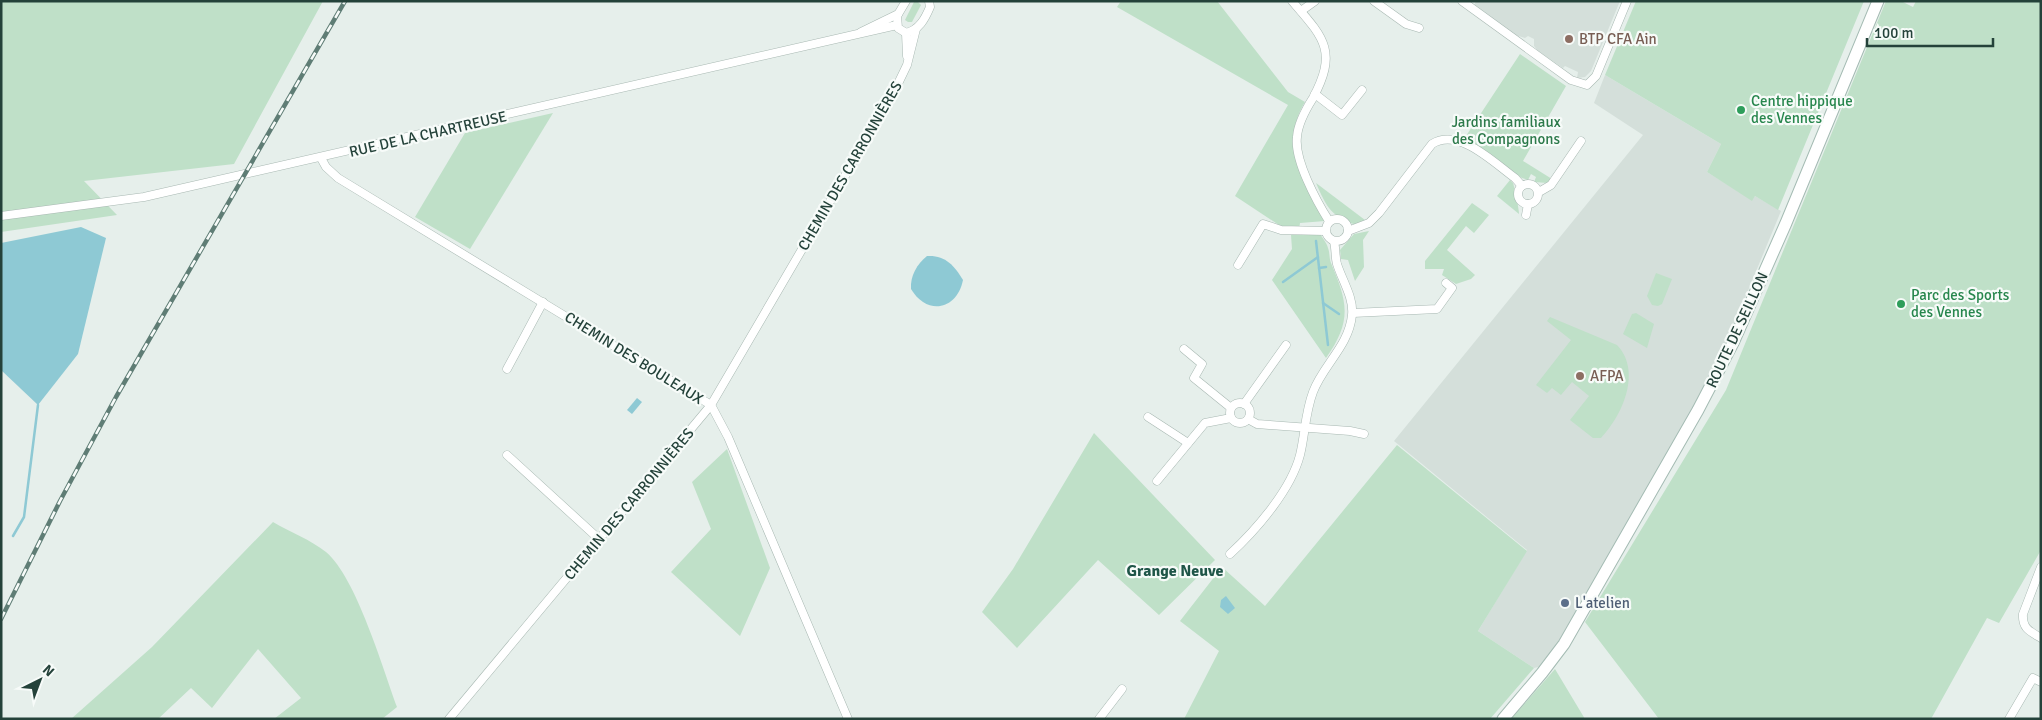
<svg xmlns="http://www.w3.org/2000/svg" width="2042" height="720" font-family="Signika,sans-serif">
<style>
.built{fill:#d4dfda}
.green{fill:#bfe0c8}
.water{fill:#8ec9d4}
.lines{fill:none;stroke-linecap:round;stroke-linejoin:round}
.stream{stroke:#8ec9d4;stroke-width:2.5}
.street-casing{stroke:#a8b8b2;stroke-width:9}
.secondary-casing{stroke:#a4bbb3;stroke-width:13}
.street{stroke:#fff;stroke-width:8}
.secondary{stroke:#fff;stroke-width:11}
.rail-casing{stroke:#5f7d75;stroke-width:4.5}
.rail{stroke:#f7fbf9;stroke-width:2.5;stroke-dasharray:8;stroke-linecap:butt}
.education-dot{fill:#8d6e63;stroke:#f7fbf9;stroke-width:2}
.leisure-dot{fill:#2e9e5b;stroke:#f7fbf9;stroke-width:2}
.service-dot{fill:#5c6f8a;stroke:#f7fbf9;stroke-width:2}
.labels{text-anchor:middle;stroke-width:4.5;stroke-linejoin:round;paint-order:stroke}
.education-label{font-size:15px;fill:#785e54;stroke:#f7fbf9;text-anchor:start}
.leisure-label{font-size:15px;fill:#27864d;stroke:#f7fbf9;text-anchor:start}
.park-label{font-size:15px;fill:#2d7a4b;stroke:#f7fbf9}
.street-label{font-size:15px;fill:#24423a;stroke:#f7fbf9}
.service-label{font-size:15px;fill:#4e5e75;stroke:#f7fbf9;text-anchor:start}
.neighbourhood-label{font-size:16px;font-weight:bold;fill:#1f5548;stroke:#f7fbf9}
</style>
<rect width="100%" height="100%" fill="#e6efeb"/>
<g class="built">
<polygon points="1476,1 1620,1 1591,71 1585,77 1577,78 1578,72 1565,66 1563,68 1538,51 1534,46 1534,39 1528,36 1525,38 1515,35 1474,6"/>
<polygon points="1605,75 1721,144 1707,172 1752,200 1755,196 1781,211 1723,351 1699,400 1561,637 1542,666 1534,668 1478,631 1527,550 1394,441 1643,135 1594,103"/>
</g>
<g class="green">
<polygon points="1,1 323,1 234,164 84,181 117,215 1,232"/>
<polygon points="917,1 921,5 912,22 908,22 905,20 914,2"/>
<path d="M1121,1H1217L1288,92L1305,102C1279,143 1306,182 1325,221L1300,223L1299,229H1285L1235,196L1288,105L1117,7Z"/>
<polygon points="1636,1 1864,1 1778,210 1755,196 1752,201 1707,172 1721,144 1605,75"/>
<polygon points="1886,1 1901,1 1913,7 1916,1 2041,1 2041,550 1999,623 1987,618 1931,719 1659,719 1585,622 1726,390"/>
<polygon points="1520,54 1566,86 1523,161 1552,179 1548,183 1534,182 1536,177 1531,174 1528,180 1522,178 1464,139"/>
<polygon points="553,113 470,249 415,217 465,133"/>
<path d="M1510,180L1513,183C1515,189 1519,210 1519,214L1497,196Z"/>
<path d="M1316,183L1365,220L1359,226C1331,217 1327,208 1316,183Z"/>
<polygon points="1472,203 1489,215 1474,233 1466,226 1447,250 1475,275 1471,279 1456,284 1442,275 1444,269 1425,269 1425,261"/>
<polygon points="1369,231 1363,240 1364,267 1355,281 1348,260 1341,259 1340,250 1354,234"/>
<path d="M1320,234C1323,239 1327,243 1328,248C1330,253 1329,258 1331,263C1348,303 1352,321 1326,358L1272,280L1292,249L1291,235Z"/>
<polygon points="1656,273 1672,279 1662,304 1658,306 1652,305 1647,296"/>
<polygon points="1636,313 1654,324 1647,348 1623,334 1632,314"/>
<path d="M1550,317L1617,345C1642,371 1623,415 1601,438H1593L1570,420L1589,396L1572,382L1561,395L1552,388L1547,393L1536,385L1571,340L1547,321Z"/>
<polygon points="1094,433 1215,560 1159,615 1098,560 1017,648 982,612 1013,569"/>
<polygon points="1397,445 1527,551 1478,631 1534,668 1490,719 1184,719 1219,651 1180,621 1222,567 1265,606"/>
<polygon points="727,449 770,568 740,636 671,572 711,529 692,482"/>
<path d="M273,522C290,532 311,540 326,552C356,577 383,669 397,707L382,719H274L301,698L258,649L212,708L191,688L158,719H71L152,647Z"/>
<polygon points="1555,669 1585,719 1511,719"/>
</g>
<g class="water">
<polygon points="81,227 106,238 78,354 38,405 1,370 1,243"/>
<path d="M927,256C945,255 954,265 963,280C957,310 927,316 911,289C910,276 917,264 927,256Z"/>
<polygon points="637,398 642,402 632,414 627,410"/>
<polygon points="1226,596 1235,608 1228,614 1220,607 1221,600"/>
</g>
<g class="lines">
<g class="stream">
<polyline points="1316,241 1328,345"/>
<polyline points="1319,268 1326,267"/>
<polyline points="1283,282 1318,257"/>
<polyline points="1323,303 1339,314"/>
<polyline points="13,536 24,517 38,405"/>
</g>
<g class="street-casing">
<g id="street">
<path d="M906,1L897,16L898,28L906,33C919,30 925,19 930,7L929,1"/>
<path d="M1292,1C1324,38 1338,51 1313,98C1306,109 1298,123 1297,137C1294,160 1317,202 1329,221"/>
<polyline points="1374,1 1406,24 1419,28"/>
<polyline points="1462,1 1571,80 1587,85 1596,76 1627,1"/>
<polyline points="1301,11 1315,1"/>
<polyline points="861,32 898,14"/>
<polyline points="906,33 907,56"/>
<polyline points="1315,94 1342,115 1362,90"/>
<polyline points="321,158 326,167 338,178 711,405 728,437 848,719"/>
<circle cx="1528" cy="194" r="10"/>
<polyline points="1539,192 1551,185 1581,141"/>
<polyline points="1526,215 1528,204"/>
<polyline points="1,216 144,197 897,25"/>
<circle cx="1337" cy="230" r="11"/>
<path d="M1348,231L1369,223L1379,213L1432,144C1459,127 1494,163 1515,178L1522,186"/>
<polyline points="1238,265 1263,224 1281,230 1325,231"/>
<polyline points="1353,313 1437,309 1452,288 1446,283"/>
<polyline points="1184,349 1202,364 1194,378 1231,408"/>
<polyline points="507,369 543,302"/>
<circle cx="1240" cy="413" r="10"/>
<polyline points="1244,404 1286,345"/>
<polyline points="1148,417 1188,443"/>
<polyline points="1248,419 1257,424 1350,431 1364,434"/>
<polyline points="507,455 600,540"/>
<polyline points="1157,481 1205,423 1231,418"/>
<path d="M1230,554C1256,530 1291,490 1300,455C1305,435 1305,413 1313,392C1323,365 1349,346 1352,315C1354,298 1342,280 1337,264C1335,257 1336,249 1334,242"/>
<path d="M2041,567L2023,614C2022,628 2029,631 2041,638"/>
<polyline points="449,719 711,405 894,92 907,65 916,29"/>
<polyline points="1099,719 1122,689"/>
<polyline points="2009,719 2033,678 2041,682"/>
</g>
</g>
<g class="secondary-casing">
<polyline id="secondary" points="1503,719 1542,673 1564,644 1698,410 1733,343 1786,223 1878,1"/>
</g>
<use href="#street" class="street"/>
<use href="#secondary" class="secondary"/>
<g class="rail-casing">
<polyline id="rail" points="1,619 60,501 116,397 345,1"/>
</g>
<use href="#rail" class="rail"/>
</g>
<g class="education-dot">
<circle cx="1569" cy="39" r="5"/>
<circle cx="1580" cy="376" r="5"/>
</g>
<g class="leisure-dot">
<circle cx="1741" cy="110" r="5"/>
<circle cx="1901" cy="304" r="5"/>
</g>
<circle class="service-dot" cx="1565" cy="603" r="5"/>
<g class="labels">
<g class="education-label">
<text x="1579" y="44">BTP CFA Ain</text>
<text x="1590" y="381">AFPA</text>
</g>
<g class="leisure-label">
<text x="1751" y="106">Centre hippique<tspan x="1751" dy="17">des Vennes</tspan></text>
<text x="1911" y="300">Parc des Sports<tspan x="1911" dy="17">des Vennes</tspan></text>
</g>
<g class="park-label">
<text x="1506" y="127">Jardins familiaux<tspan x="1506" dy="17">des Compagnons</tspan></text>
</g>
<g class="street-label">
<text transform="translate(428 134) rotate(-13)" y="5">RUE DE LA CHARTREUSE</text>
<text transform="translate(850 166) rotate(-60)" y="5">CHEMIN DES CARRONNIÈRES</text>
<text transform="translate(1737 330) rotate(-65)" y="5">ROUTE DE SEILLON</text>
<text transform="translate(634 358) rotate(32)" y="5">CHEMIN DES BOULEAUX</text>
<text transform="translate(629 504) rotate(-50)" y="5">CHEMIN DES CARRONNIÈRES</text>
</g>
<g class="service-label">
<text x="1575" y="608">L'atelien</text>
</g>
<g class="neighbourhood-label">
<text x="1175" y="576">Grange Neuve</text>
</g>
</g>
<rect width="2042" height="720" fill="none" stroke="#24423a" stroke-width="5"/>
<g transform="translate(40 680) rotate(42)" stroke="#f7fbf9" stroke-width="4" paint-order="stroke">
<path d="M0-4L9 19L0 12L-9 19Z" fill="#24423a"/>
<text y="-8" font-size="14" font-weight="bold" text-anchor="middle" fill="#24423a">N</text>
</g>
<path d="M1867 38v8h126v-8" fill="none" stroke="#24423a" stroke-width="2.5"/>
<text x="1874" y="38" font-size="15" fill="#24423a" stroke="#f7fbf9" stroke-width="4" paint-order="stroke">100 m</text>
</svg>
